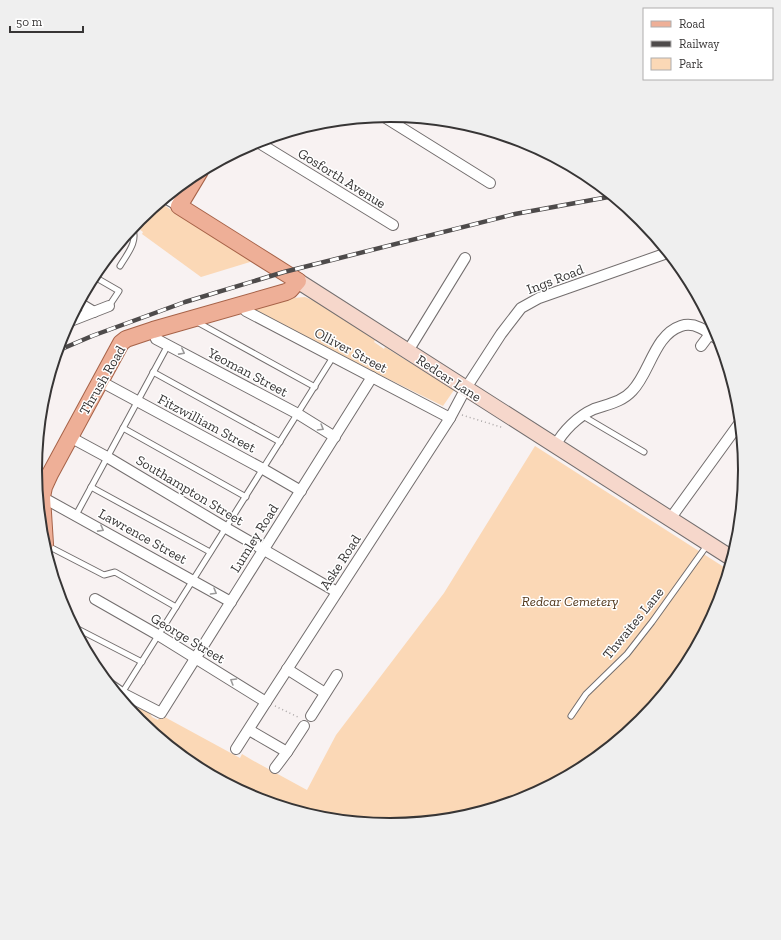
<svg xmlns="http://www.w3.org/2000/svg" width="781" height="940" font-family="'Zilla Slab',serif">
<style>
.green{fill:#fbd8b6}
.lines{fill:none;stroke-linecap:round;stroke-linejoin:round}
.service-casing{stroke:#736e6e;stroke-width:7}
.minor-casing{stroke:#736e6e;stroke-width:12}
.secondary-casing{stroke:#736e6e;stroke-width:17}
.primary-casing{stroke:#a66248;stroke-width:18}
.path{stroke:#a9a5a5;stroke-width:1.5;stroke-dasharray:1 3;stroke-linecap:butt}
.service{stroke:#fff;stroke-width:5}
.minor{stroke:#fff;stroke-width:10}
.secondary{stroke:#f6d7cb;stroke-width:15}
.primary{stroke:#eeaf97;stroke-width:16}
.rail-casing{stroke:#4e4b4b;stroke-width:4.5}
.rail{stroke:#fff;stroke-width:3;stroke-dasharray:9;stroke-linecap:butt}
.oneway{stroke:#9b9a9a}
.labels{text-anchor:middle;stroke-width:3;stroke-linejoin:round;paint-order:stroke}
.street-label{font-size:14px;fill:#373535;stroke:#fff}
.park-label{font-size:14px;font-style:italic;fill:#52371b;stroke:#fff}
.rim{fill:none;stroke:#373535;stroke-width:2}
</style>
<rect width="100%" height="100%" fill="#f8f2f2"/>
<g class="green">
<polygon points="159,202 251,261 250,262 201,277 142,234 143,232 134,225 139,218"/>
<polygon points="305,297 317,302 375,340 374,342 384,349 385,347 454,390 443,406 267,319 251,308 293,298"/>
<path d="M535,446L730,571L719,606L686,668L642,722L588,766L526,799L460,819L390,825L321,819L254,798L193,765L159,738L160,735C151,730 143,726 136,717L139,711L137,709L140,704L148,709L152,717L158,720L161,715L240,758L242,754L252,760L307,790L336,735L444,593Z"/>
</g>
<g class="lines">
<g class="service-casing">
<g id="service">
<path d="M120,266C127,254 139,241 132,227"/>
<polyline points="93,276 119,291 109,306"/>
<polyline points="197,322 315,387"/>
<polyline points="153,372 280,442"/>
<polyline points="583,416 644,452"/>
<polyline points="123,428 246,497"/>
<polyline points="91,487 210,552"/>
<polyline points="76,515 168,345"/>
<polyline points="46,545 104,575 115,572 176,607"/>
<polyline points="74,628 74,627 142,662"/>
<polyline points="122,693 333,357"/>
<polyline points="571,716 586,694 627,654 652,622 708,544"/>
</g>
</g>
<g class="minor-casing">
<g id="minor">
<polyline points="381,115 490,183"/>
<polyline points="256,141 393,225"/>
<polyline points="165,198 179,206"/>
<polyline points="79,303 94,312"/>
<polyline points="241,305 246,311 450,418"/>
<polyline points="68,322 109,306"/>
<polyline points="153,330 156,339 298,414 335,437"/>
<polyline points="701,346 710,334"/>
<polyline points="408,351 465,258"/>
<polyline points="100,381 263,469 301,491"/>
<polyline points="70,437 107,457 226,528 337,592"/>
<path d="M555,446C563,431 578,416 594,409C608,404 622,402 632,391C650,373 654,335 681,326C696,321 709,333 721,342"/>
<polyline points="42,497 231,602"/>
<polyline points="670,519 741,421"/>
<polyline points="95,599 158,635 266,702"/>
<polyline points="287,669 325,693"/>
<polyline points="109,684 122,693 161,713 372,377"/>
<polyline points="311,716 337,675"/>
<polyline points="249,730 287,752 275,768"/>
<polyline points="236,749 266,702 450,418 466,388 501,334 521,308 539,298 670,252"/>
<polyline points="287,752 304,726"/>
</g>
</g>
<g class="secondary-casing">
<polyline id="secondary" points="298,281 733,559"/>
</g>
<g class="primary-casing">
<polyline id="primary" points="44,546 45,544 42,497 44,487 50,474 121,343 126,339 153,330 286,292 290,290 298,281 179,206 200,171"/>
</g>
<g class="path">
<polyline points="462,415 504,428"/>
<polyline points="275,706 300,718"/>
</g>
<use href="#service" class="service"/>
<use href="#minor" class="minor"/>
<use href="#secondary" class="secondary"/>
<use href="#primary" class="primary"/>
<g class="rail-casing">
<polyline id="rail" points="57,351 92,336 185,302 284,272 515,214 614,196"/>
</g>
<use href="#rail" class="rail"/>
</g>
<defs><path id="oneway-chevron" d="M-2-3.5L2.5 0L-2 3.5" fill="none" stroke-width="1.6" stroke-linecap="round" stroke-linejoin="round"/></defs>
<g class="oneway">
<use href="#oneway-chevron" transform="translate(182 352) rotate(28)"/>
<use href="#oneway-chevron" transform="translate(321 428) rotate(31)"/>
<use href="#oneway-chevron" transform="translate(101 529) rotate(29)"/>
<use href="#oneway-chevron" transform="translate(214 592) rotate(30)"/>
<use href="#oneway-chevron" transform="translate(233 681) rotate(-149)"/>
</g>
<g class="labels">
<g class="street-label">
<text transform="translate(342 178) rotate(32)" y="5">Gosforth Avenue</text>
<text transform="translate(555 279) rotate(-21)" y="5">Ings Road</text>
<text transform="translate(351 350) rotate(28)" y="5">Olliver Street</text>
<text transform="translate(248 372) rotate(28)" y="5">Yeoman Street</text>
<text transform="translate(449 378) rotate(33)" y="5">Redcar Lane</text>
<text transform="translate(102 380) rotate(-60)" y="5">Thrush Road</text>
<text transform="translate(207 423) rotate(28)" y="5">Fitzwilliam Street</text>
<text transform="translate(190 490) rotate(31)" y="5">Southampton Street</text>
<text transform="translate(143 536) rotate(29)" y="5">Lawrence Street</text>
<text transform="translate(254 538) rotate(-58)" y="5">Lumley Road</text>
<text transform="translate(340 562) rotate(-57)" y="5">Aske Road</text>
<text transform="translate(633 623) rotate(-51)" y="5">Thwaites Lane</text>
<text transform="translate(188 638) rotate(31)" y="5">George Street</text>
</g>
<g class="park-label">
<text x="570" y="606">Redcar Cemetery</text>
</g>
</g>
<path d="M0 0H781V940H0ZM42 470a348 348 0 1 1 696 0a348 348 0 1 1-696 0Z" fill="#efefef" fill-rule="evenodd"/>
<path class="rim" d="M42 470a348 348 0 1 1 696 0a348 348 0 1 1-696 0Z"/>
<rect x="643" y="8" width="130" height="72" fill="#ffffff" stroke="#afaeae"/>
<rect x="651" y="21" width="20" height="6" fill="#eeaf97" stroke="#afaeae"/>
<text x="679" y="28" font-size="12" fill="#373535">Road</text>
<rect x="651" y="41" width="20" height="6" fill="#4e4b4b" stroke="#afaeae"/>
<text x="679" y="48" font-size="12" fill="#373535">Railway</text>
<rect x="651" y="58" width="20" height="12" fill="#fbd8b6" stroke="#afaeae"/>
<text x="679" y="68" font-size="12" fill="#373535">Park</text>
<path d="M10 26v6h73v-6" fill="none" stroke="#373535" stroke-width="2"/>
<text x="16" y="26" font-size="12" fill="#373535" stroke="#ffffff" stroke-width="3" paint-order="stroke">50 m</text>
</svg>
